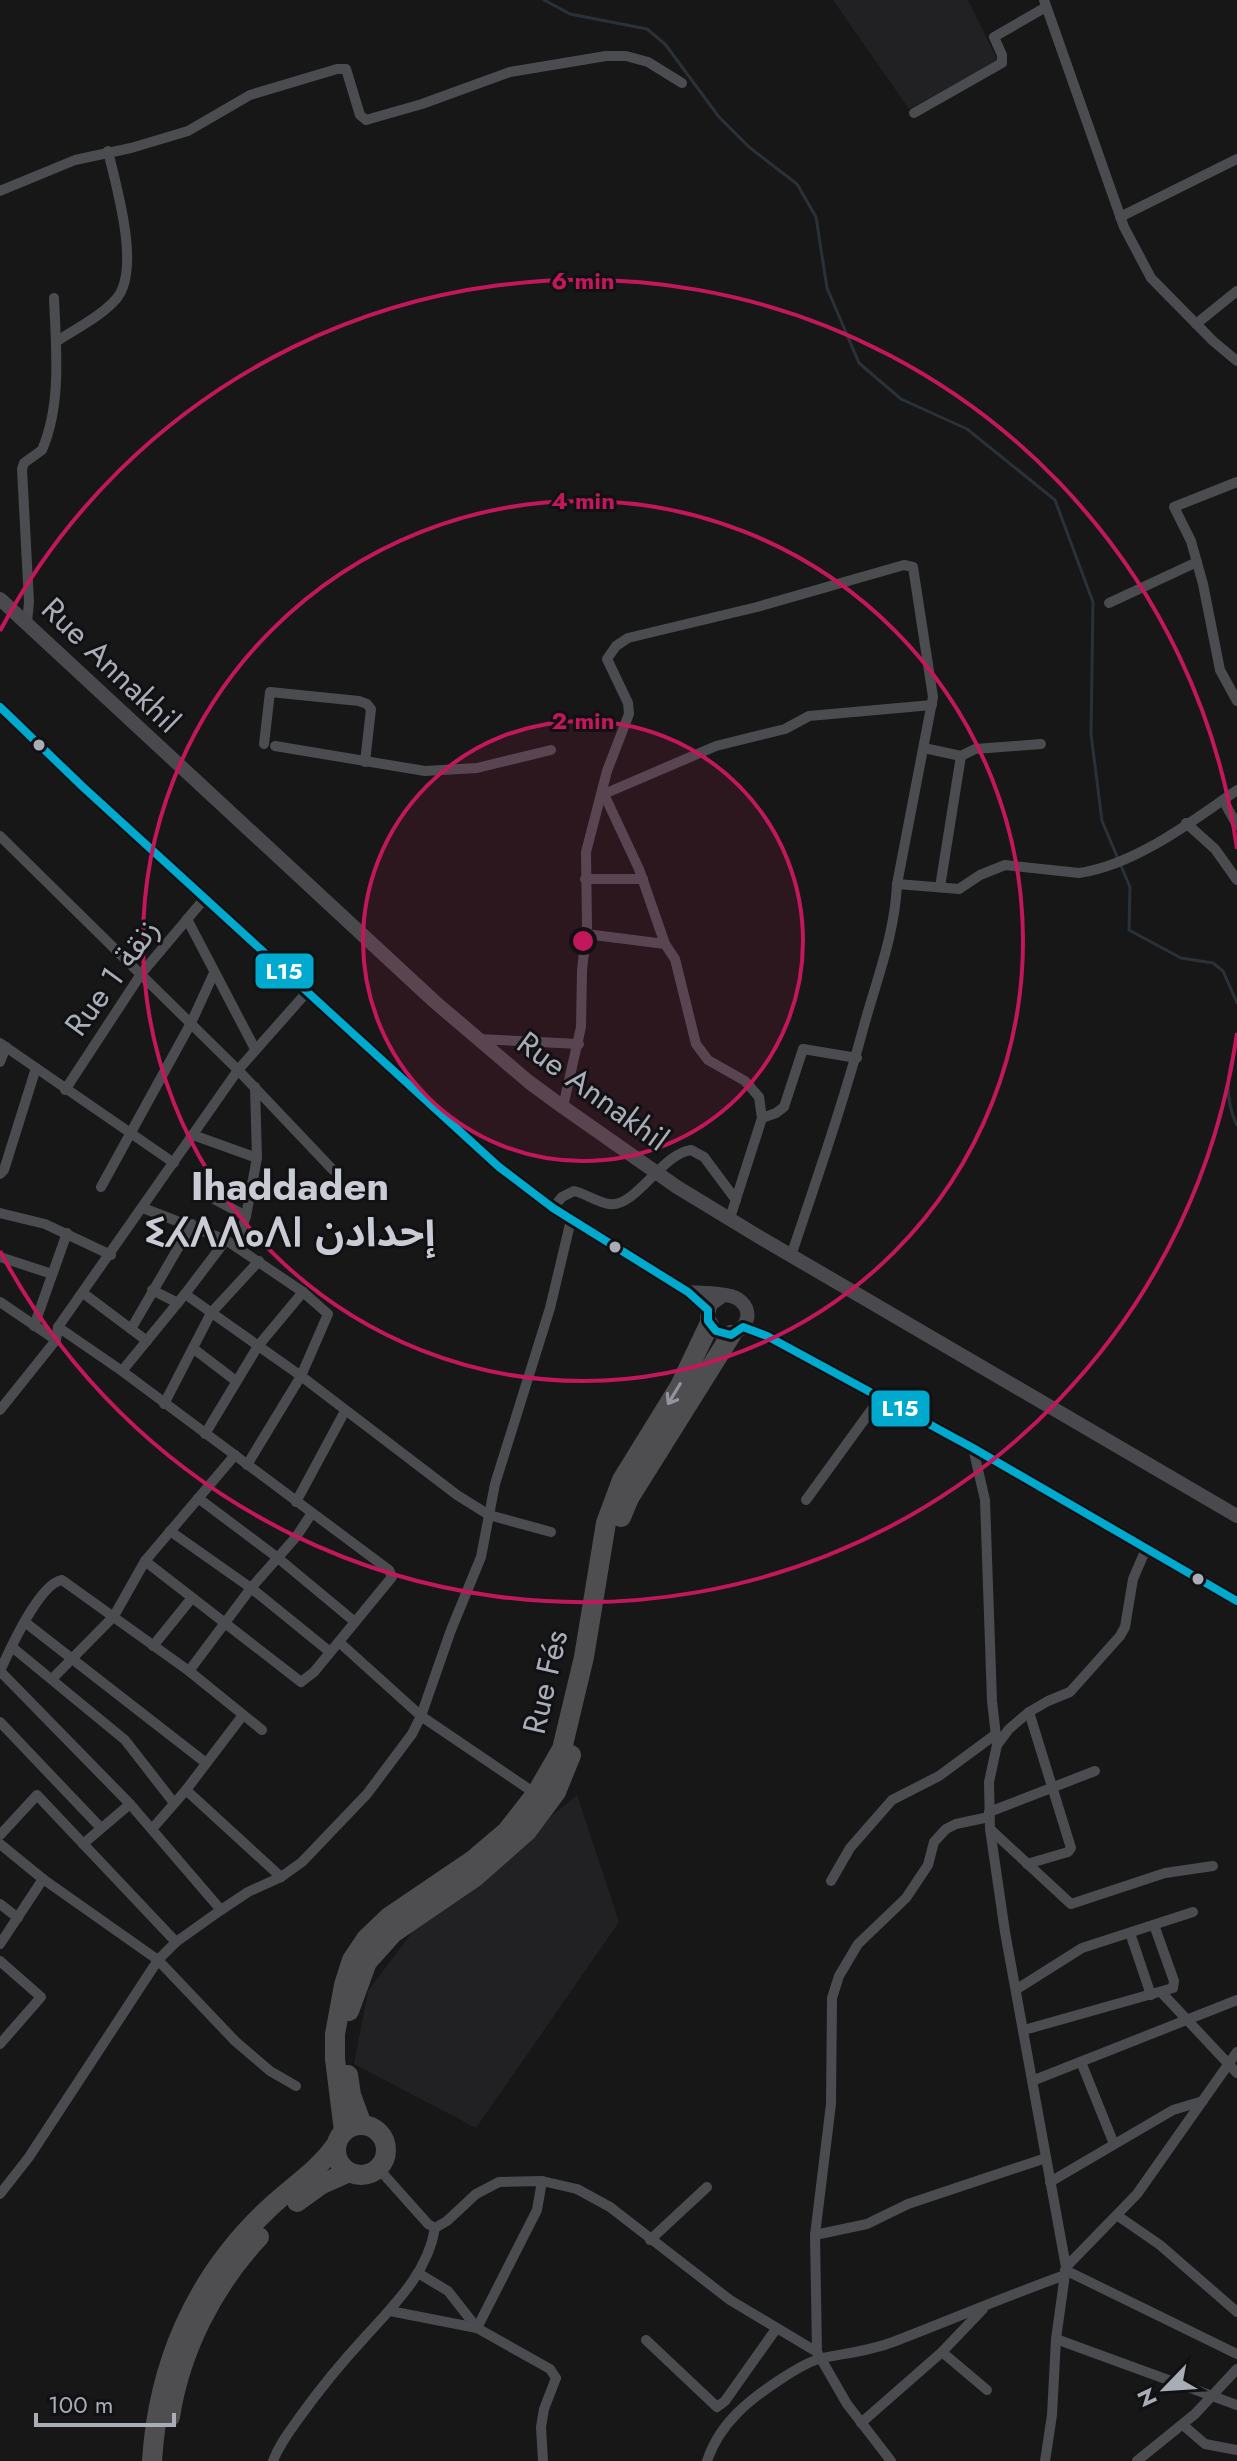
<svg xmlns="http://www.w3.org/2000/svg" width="1237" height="2461" font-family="Jost,'Noto Sans Arabic','Noto Sans Tifinagh',sans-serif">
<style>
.built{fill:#212123}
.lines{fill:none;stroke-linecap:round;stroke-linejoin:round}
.stream{stroke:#2a3239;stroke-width:3}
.street{stroke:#4b4c50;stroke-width:10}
.secondary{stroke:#4a4a4e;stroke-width:14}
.highway{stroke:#4e4e51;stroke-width:20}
.bus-1-casing{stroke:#111113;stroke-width:14}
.bus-1{stroke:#00a9ce;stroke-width:8}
.oneway{stroke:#92959e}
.ring{fill:none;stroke:#c2185b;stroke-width:4}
.bus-dot{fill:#a8adb8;stroke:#111113;stroke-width:3}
.labels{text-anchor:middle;stroke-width:6;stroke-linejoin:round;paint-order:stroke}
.street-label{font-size:32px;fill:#a8adb8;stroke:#111113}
.district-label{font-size:40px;font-weight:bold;fill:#c9ccd4;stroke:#111113}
.centre{fill:#c2185b;stroke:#111113;stroke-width:4}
.ring-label{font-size:24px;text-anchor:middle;font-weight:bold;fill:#c2185b;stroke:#111113;stroke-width:6;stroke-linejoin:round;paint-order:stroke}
.line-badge{stroke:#111113;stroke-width:3}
.badge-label{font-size:22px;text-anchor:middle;font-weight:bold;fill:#fff}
</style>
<rect width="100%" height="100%" fill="#171717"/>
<g class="built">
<polygon points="833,0 968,0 998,61 909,109"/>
<polygon points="577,1795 619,1922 476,2128 354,2064 368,1991 417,1926"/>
</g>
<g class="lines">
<g class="stream">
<polyline points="544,0 570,14 647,29 665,44 719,117 749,147 797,184 816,217 827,288 859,363 901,399 967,429 1055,500 1093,602 1091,734 1102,821 1130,887 1129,930 1181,958 1213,963 1223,971 1237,1003"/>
<path d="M1237,1037C1229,1068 1222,1095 1237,1125"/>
</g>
<g class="street">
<polyline points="1044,0 1124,227 1151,278 1213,341 1237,361"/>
<polyline points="914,113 1002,63 1002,55 994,37 1046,7"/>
<polyline points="0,191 75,160 131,148 188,131 250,95 337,69 346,69 360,115 366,120 422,104 510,72 606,56 626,56 648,62 682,83"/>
<polyline points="1120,217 1237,159"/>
<polyline points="1196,324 1237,291"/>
<path d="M56,342C75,329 102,316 117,298C141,268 116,186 108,151"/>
<polyline points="1237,482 1174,507 1191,541 1203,584 1220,670 1237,701"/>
<polyline points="1109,603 1197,562"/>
<path d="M27,622L29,602L22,469L24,463L42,450C62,404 56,347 54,298"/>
<polyline points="264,744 270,692 359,701 367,704 371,709 365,762"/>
<polyline points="275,746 425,771 477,768 551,750"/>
<polyline points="924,748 961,756 975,749 1041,744"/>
<polyline points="602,790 639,869 665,944 675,959 696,1044 708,1060 745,1081 759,1097 762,1118 730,1218"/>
<polyline points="604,794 716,746 785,729 809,716 932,705"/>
<polyline points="1223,800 1237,825"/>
<polyline points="1186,823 1215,849 1237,880"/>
<polyline points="0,836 238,1070 333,1170"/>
<polyline points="585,879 643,879"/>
<path d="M897,884L959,889L980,875L1005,865L1079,873C1134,865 1192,822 1237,790"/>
<polyline points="940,887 961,756"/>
<polyline points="187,919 255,1049"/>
<polyline points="586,934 665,944"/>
<polyline points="477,1039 579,1044"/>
<polyline points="0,1043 174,1163"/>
<polyline points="0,1062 6,1047"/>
<polyline points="65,1090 141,974 205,898"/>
<path d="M563,1107L581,1027L582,970L587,927L586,852L607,771L629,714L628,703L607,659L616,646L628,638L757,607L904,565L913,567L933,697L897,884C895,932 878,976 865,1022C844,1101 817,1178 791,1256"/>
<polyline points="762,1118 776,1113 784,1107 803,1049 857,1058"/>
<polyline points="193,1135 257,1158"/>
<polyline points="0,1174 4,1170 36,1068"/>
<polyline points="101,1187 191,1023 214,973"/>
<polyline points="199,1191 246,1216"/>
<polyline points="143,1208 226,1240 303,1292 328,1314 301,1376 247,1465"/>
<path d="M553,1208L562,1197L574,1191C586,1194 597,1202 609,1204C636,1208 661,1154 691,1150L704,1157L736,1200"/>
<polyline points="0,1213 45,1224 111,1255"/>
<polyline points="236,1246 246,1216 257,1158 255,1087"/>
<polyline points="0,1257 52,1274"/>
<polyline points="152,1290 178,1303"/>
<polyline points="83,1293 147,1341"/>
<polyline points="185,1294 301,1376 457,1495 489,1515 551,1532"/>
<polyline points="0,1302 56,1340"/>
<polyline points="34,1326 67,1233"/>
<polyline points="58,1327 122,1371 389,1570 392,1577 314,1672 301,1682 145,1561"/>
<polyline points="131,1329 192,1224"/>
<polyline points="194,1349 236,1381"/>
<polyline points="122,1371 185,1294 226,1240"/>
<polyline points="164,1404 211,1313 259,1261"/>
<polyline points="0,1410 56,1340 58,1327 238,1070 307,992"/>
<polyline points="205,1434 258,1346 303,1292"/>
<polyline points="973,1448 985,1500 992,1701 997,1745 989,1782 990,1829 1005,1932 1066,2267 1056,2339 1052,2415 1045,2461"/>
<polyline points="198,1498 278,1558 355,1622"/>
<polyline points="806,1500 880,1398"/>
<polyline points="296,1502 345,1411"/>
<polyline points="170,1531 251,1588 330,1652"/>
<polyline points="26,1623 206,1763"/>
<polyline points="339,1642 421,1716 536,1794"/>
<polyline points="153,1646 191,1599"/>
<polyline points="12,1647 125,1740 174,1803"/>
<path d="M0,1671C10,1649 39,1584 62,1580L189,1671L262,1730"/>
<polyline points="0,1671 130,1804 221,1910"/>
<polyline points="189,1671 251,1588 296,1537 312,1513"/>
<polyline points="52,1679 114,1616 145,1561 235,1455"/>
<polyline points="0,1722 101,1828"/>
<polyline points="997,1745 1009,1729 1029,1712 1048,1701 1070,1692 1120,1636 1125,1627 1133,1579 1146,1549"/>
<polyline points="186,1790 243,1715"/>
<polyline points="989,1812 1095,1771"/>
<polyline points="152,1829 186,1790 281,1877"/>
<polyline points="991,1830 1071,1904 1165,1873 1213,1866"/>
<polyline points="0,1835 37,1795 176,1942"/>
<polyline points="0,1844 43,1879 158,1960 235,2041 270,2071 296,2086"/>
<polyline points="83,1844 130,1804"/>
<polyline points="1027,1864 1068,1852 1071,1848 1029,1712"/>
<polyline points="831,1881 850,1848 892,1800 939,1776 996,1734"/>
<polyline points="0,1904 18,1918"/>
<polyline points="1130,1933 1151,1995"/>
<polyline points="0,1944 43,1879"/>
<polyline points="0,1961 41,1997 0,2044"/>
<polyline points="1017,1989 1082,1948 1193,1912"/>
<polyline points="1161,1992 1237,2073"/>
<polyline points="1024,2030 1173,1988 1174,1981 1154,1925"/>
<polyline points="1081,2062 1114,2144"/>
<polyline points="1032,2081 1237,2000"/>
<polyline points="378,2168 428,2224 435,2228 447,2221 476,2194 499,2182 542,2181 577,2189 610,2207 730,2300 817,2352"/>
<polyline points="1050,2182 1173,2110 1203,2101"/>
<polyline points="0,2194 29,2157 158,1960 176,1942 221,1910 248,1892 281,1877 302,1862 367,1794 412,1734 421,1716 451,1630 481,1557 495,1484 550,1308 571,1220"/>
<polyline points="1118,2216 1160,2245 1237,2312"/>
<polyline points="815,2235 867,2224 908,2204 1046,2158"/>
<polyline points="650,2240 707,2187"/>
<polyline points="1066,2267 1137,2194 1237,2052"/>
<polyline points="1065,2270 1237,2354"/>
<polyline points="418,2273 448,2291 477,2328 550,2369 556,2378 544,2409 541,2427 543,2461"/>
<polyline points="390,2311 477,2328 537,2210 542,2181"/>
<polyline points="1056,2339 1237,2405"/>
<polyline points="646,2340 717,2407 725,2401 776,2329"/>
<polyline points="942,2352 987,2390"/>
<polyline points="861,2423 942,2352 983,2309"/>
<polyline points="1183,2425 1205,2444 1237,2450"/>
<path d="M273,2461C279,2445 289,2432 299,2418C319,2390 342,2362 366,2336C395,2304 428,2272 435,2228"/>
<path d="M707,2461C720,2422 750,2399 784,2377C795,2370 809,2361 822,2358C846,2353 870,2351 893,2342C950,2320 1007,2296 1065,2275"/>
<polyline points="891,2461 847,2404 817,2352 815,2235 831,2104 832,1998 839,1976 858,1944 906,1898 928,1865 934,1842 946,1829 956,1824 989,1817"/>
<polyline points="1137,2461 1195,2414 1237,2369"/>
</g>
<g class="secondary">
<polyline points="0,599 435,1002 529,1082 563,1107 677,1187 761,1238 1237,1516"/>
<polyline points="0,707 83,787 499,1167 553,1208 688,1292 708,1310"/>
<path d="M688,1292C700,1293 729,1293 738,1299C760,1314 740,1343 715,1331L707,1317L711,1304L722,1296"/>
<polyline points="743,1327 767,1336 973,1448 1237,1601"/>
</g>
<g class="highway">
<polyline points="621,1517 629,1498 731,1335"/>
<polyline points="349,2011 367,1962 393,1933 475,1877 527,1831 556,1792 571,1755"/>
<polyline points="348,2075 351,2095 362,2125"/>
<circle cx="361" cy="2150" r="25"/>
<polyline points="344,2131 335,2059 335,2034 344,1985 352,1960 366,1939 389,1917 473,1860 507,1831 536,1794 562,1749 584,1657 606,1523 622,1480 680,1386 709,1325"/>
<polyline points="297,2202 322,2184 349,2172"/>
<path d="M170,2417C180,2351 213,2286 259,2237"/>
<path d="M152,2461C158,2365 195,2279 265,2212C289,2188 316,2173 336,2145"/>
</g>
<g class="bus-1-casing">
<polyline id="bus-1" points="0,707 83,787 499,1167 553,1208 688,1292 708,1310 708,1321 716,1331 731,1335 743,1327 767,1336 973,1448 1237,1601"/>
</g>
<use href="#bus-1" class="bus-1"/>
</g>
<defs><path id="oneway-shaft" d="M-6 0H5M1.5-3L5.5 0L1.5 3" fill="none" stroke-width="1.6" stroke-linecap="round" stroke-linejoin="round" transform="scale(2)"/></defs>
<use class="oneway" href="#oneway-shaft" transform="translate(674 1394) rotate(121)"/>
<circle cx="583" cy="941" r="220" fill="#c2185b" fill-opacity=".12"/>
<g class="ring">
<circle cx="583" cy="941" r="220"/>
<circle cx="583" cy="941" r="440"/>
<path d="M1237 1033A660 660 0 0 1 0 1251M0 631A660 660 0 0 1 1237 849"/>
</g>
<g class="bus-dot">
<circle cx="39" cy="745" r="7"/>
<circle cx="615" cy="1247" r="7"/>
<circle cx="1198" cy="1579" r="7"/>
</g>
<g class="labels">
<g class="street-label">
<text transform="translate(111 665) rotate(44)" y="11">Rue Annakhil</text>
<text transform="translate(112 977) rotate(-54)" y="11">Rue 1 زنقة</text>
<text transform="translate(593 1091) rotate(36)" y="11">Rue Annakhil</text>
<text transform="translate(545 1682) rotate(-77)" y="11">Rue Fés</text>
</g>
<g class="district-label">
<text x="290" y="1200">Ihaddaden<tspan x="290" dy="46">ⵉⵃⴷⴷⴰⴷⵏ إحدادن</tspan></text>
</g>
</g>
<circle cx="583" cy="941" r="12" class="centre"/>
<g class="ring-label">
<text x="583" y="289">6 min</text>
<text x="583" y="509">4 min</text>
<text x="583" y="729">2 min</text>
</g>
<g class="line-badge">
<rect x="254" y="952" width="61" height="38" rx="8" fill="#00a9ce"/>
<rect x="870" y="1389" width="61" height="39" rx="8" fill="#00a9ce"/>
</g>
<g class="badge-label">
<text x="284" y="979">L15</text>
<text x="900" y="1416">L15</text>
</g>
<g transform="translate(1165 2389) rotate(245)" stroke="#111113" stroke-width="6" paint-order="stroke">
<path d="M0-6L14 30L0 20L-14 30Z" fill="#a8adb8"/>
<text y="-12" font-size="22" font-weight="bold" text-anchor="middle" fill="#a8adb8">N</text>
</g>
<path d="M36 2413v12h138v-12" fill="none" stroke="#a8adb8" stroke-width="4"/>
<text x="48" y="2413" font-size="24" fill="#a8adb8" stroke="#111113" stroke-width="6" paint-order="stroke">100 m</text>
</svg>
